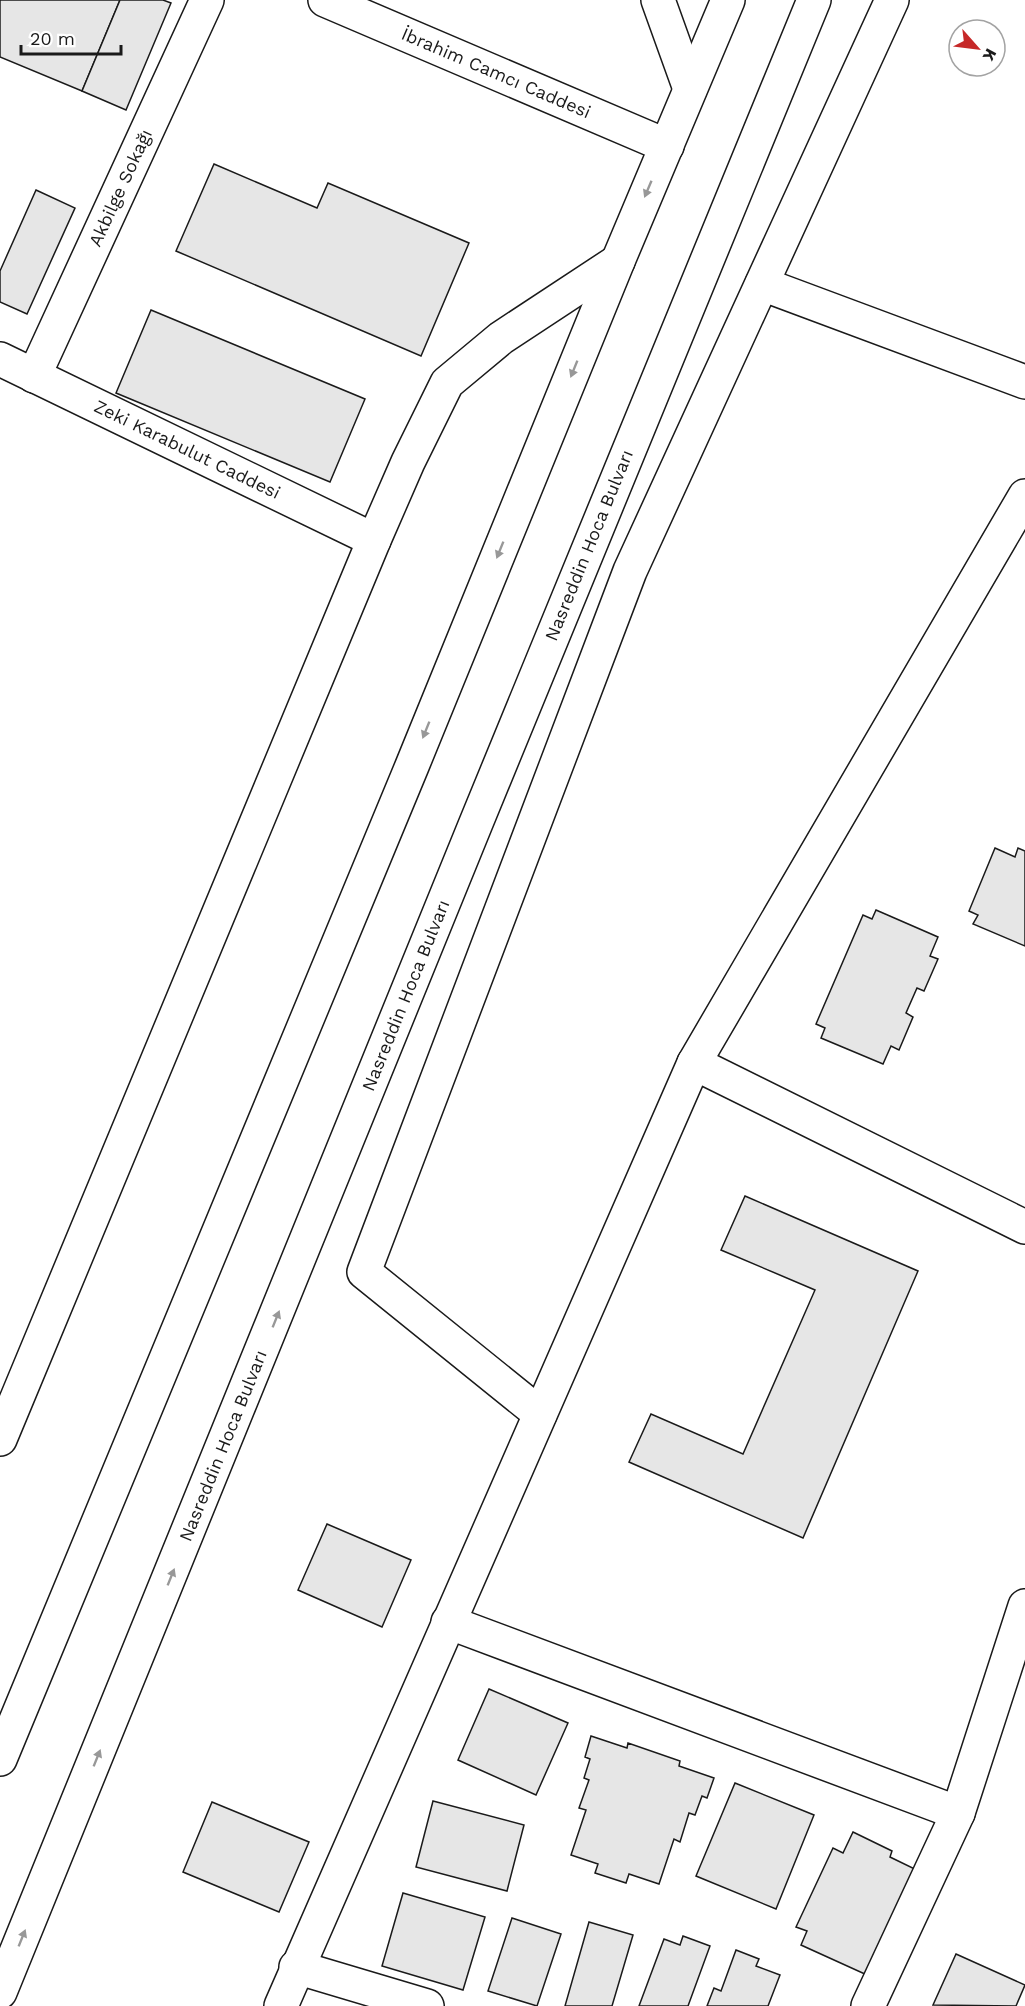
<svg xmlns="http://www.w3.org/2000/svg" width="1025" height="2006" font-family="'Work Sans',sans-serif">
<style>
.building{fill:#e6e6e6;stroke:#1a1a1a;stroke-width:1.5}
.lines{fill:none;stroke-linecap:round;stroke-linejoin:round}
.minor-casing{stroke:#1a1a1a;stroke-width:36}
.highway-casing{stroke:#1a1a1a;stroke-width:36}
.minor{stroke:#fff;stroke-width:33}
.highway{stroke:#fff;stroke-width:33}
.oneway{fill:#989898}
.labels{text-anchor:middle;stroke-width:4.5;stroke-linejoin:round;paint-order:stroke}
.street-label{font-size:18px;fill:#1a1a1a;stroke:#fff}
</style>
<rect width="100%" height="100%" fill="#fff"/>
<g class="building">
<polygon points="0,0 120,0 82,91 0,57"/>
<polygon points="120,0 163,0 171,3 126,110 82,91"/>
<polygon points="214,164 317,208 328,183 469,243 421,356 176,251"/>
<polygon points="36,190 75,208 27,314 0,302 0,271"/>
<polygon points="151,310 365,399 330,482 116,393"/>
<polygon points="995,848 1015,857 1018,848 1025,851 1025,946 973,924 978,915 969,911"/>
<polygon points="876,910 938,937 930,956 938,959 924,991 917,988 906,1013 913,1017 899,1050 891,1046 883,1064 821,1038 825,1028 816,1024 863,915 872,919"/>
<polygon points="745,1196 918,1271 803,1538 629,1462 651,1414 743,1454 815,1290 721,1250"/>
<polygon points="327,1524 411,1560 382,1627 298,1590"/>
<polygon points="489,1689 568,1723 536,1795 458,1760"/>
<polygon points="591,1736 627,1748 628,1743 680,1761 679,1766 714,1778 707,1798 702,1796 695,1815 689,1813 680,1842 674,1839 659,1884 629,1874 626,1883 595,1873 598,1864 571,1855 586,1810 579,1808 589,1780 584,1778 590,1759 585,1757"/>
<polygon points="735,1783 814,1815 776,1909 696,1876"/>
<polygon points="433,1801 524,1825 507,1891 416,1867"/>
<polygon points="212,1802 309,1842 279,1912 183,1872"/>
<polygon points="853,1832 892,1851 890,1857 921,1872 867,1975 801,1945 807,1931 796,1927 833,1848 843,1853"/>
<polygon points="403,1893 485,1917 463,1990 382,1966"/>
<polygon points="512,1918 561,1934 537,2006 488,1991"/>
<polygon points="589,1922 633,1935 612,2006 565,2006"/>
<polygon points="683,1936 710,1946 688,2006 639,2006 664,1939 680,1945"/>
<polygon points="736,1950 759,1959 756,1966 780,1975 768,2006 707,2006 714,1988 721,1991"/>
<polygon points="956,1954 1025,1985 1016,2006 933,2005"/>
</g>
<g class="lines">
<g class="minor-casing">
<g id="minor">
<path id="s1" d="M325,0L667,146"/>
<polyline points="658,0 690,89"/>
<polyline points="762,284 1025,382"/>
<path id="s2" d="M0,359L374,540"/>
<path id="s3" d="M34,376L207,0"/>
<polyline points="694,1063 1025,1227"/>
<polyline points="540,1414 364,1272 630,571 892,0"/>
<polyline points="0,1439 374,540 408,462 447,383 501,338 618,261"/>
<polyline points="448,1622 958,1813"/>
<polyline points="296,1967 427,2006"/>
<polyline points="281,2006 694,1063 1025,496"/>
<polyline points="868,2006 958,1813 1025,1606"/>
</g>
</g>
<g class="highway-casing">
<g id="highway">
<polyline points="0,1759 412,766 618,261 728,0"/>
<path id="s4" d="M0,1992C273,1329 538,662 814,0"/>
</g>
</g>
<use href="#minor" class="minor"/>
<use href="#highway" class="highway"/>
</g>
<defs><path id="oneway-solid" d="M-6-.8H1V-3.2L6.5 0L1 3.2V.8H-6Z" transform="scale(1.5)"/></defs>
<g class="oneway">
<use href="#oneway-solid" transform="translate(648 189) rotate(113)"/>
<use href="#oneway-solid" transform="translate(574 369) rotate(112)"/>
<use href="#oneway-solid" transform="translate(500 550) rotate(112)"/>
<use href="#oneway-solid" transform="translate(426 730) rotate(112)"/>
<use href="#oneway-solid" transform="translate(276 1319) rotate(-68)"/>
<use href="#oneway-solid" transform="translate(171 1577) rotate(-68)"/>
<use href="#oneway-solid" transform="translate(97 1758) rotate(-68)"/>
<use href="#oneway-solid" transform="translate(22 1938) rotate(-68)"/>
</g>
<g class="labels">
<g class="street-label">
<text dy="6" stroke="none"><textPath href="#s1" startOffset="186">İbrahim Camcı Caddesi</textPath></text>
<text dy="6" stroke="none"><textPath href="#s3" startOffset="207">Akbilge Sokağı</textPath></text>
<text dy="6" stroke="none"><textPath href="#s2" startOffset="208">Zeki Karabulut Caddesi</textPath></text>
<text dy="6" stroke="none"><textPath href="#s4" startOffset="1562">Nasreddin Hoca Bulvarı</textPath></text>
<text dy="6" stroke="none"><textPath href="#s4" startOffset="1076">Nasreddin Hoca Bulvarı</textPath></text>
<text dy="6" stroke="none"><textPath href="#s4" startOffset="590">Nasreddin Hoca Bulvarı</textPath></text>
</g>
</g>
<g transform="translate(977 48) rotate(118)"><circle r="28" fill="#ffffff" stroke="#a3a3a3" stroke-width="1.5"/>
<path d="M0-4.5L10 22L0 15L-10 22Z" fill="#c62828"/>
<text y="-9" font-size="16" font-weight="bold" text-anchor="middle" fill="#1a1a1a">K</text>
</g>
<path d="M21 45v9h100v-9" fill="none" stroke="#1a1a1a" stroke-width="3"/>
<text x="30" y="45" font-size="18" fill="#1a1a1a" stroke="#ffffff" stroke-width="4.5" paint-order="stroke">20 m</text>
</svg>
